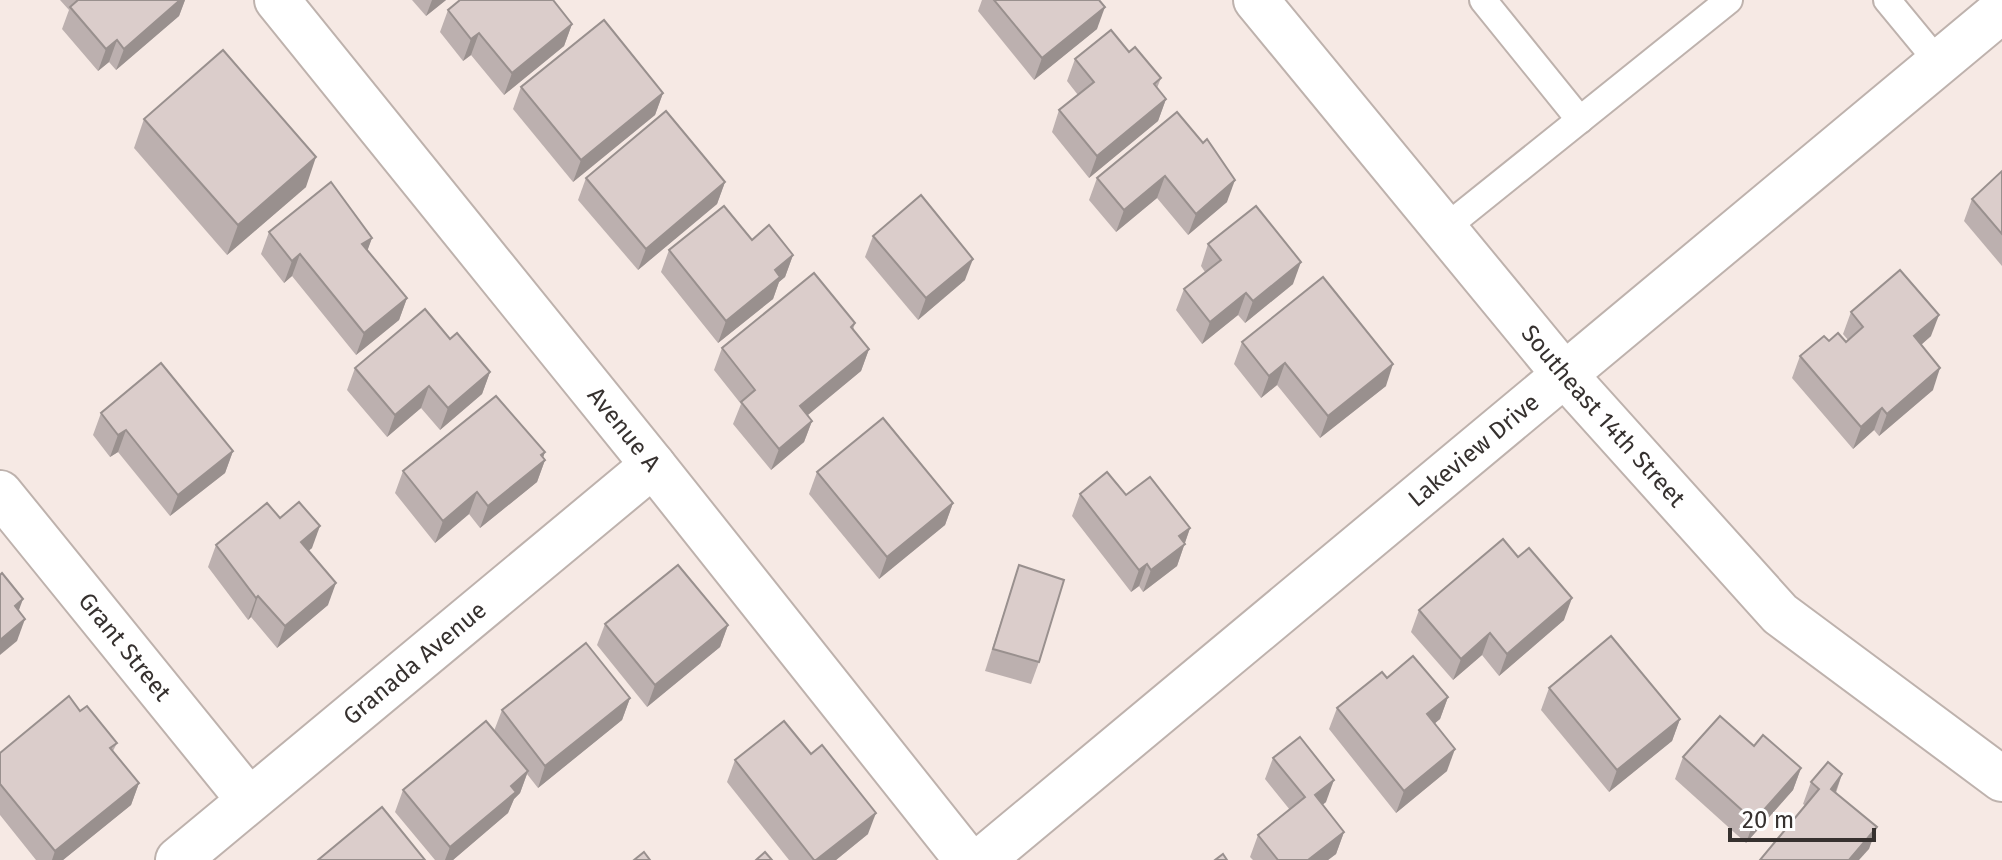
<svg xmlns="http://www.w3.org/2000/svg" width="2002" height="860" font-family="'Fira Sans',sans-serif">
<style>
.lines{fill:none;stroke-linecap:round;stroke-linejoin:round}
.service-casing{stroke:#beb2ad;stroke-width:30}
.minor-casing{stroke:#beb2ad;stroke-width:48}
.tertiary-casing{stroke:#beb2ad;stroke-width:48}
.service{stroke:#fff;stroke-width:26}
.minor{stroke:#fff;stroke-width:44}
.tertiary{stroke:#fff;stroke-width:44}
.wall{fill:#bcb0af}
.shaded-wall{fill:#99908e}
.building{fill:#dbcdcb;stroke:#99908e;stroke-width:2}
.labels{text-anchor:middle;stroke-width:6;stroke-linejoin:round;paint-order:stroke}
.street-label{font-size:24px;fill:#36312f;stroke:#fff}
</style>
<rect width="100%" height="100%" fill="#f6e9e4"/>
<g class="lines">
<g class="service-casing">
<g id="service">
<polyline points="1483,0 1580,120"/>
<polyline points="1887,0 1939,63"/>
<polyline points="1444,229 1729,0"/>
</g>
</g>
<g class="minor-casing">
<g id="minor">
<path id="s1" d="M277,0L653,465L967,860"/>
<path id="s2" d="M0,493L249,800"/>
<path id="s3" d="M178,860L653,465"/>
<path id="s4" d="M982,860L2002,10"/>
</g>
</g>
<g class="tertiary-casing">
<g id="tertiary">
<path id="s5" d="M1256,0L1564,374L1780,614L2002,779"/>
</g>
</g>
<use href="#service" class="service"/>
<use href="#minor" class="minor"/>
<use href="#tertiary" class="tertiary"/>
</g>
<g class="wall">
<polygon points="60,0 185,0 179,16 116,70 109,62 98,71 62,29 69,10"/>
<polygon points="412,0 446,0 426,16"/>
<polygon points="982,0 1099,0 1097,29 1034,80 978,11"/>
<polygon points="448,10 572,24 564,46 504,95 471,55 463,61 440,32"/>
<polygon points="1129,52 1161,78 1157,88 1166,99 1158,121 1089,178 1052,132 1059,110 1078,95 1067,81 1075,59"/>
<polygon points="521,87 663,93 655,115 573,182 513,109"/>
<polygon points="1177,112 1227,202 1188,235 1157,198 1116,232 1089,200 1097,178"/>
<polygon points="144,119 306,187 227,255 134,148"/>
<polygon points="2002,171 2002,266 1964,221 1972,199"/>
<polygon points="586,178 725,182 717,204 638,270 578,200"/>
<polygon points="269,232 372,238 367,250 407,298 399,320 356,355 292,276 284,283 261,254"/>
<polygon points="873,236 965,280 918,320 865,257"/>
<polygon points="752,240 793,255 785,277 779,282 773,299 718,343 661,272 669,250"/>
<polygon points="1208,244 1293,284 1245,323 1238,315 1202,344 1176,310 1184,289 1205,272 1201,266"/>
<polygon points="1851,312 1931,336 1921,345 1933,390 1879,436 1874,430 1853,449 1792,378 1800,356 1829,341 1846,342 1848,340 1843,334"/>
<polygon points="855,323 853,330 869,349 861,371 808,415 812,421 804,442 771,470 733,424 741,404 714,370 722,348"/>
<polygon points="450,339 490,372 482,394 440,430 421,408 387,437 347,390 355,368"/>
<polygon points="1242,342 1386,386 1320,438 1277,385 1261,398 1234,364"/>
<polygon points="101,413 233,451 225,473 170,516 118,452 110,457 93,435"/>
<polygon points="545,452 543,457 545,460 537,482 480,528 469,514 435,543 395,493 403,471"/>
<polygon points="817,472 953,503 945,525 879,579 809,494"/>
<polygon points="1080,494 1126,495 1190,528 1177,566 1143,592 1139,586 1131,592 1072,516"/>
<polygon points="280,518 312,548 308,551 328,605 277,648 251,617 248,620 208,567 216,545"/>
<polygon points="1019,565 1039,662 1031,684 985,671"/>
<polygon points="1419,610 1564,620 1499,676 1482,655 1453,680 1411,632"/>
<polygon points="605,624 728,625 720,647 647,707 597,645"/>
<polygon points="1387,678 1448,697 1440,719 1434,724 1447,771 1396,813 1329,729 1337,708"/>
<polygon points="1549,688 1680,719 1672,741 1609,792 1541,710"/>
<polygon points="630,698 622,720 538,788 527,774 520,793 514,799 508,813 453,860 435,860 395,812 403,790 494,731 502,710"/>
<polygon points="117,743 113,751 139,783 131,805 63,860 36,860 0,815 0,753"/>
<polygon points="1754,746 1801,768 1793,790 1746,843 1675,779 1683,757"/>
<polygon points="1273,758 1326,802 1322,805 1344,832 1336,854 1328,860 1253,860 1250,857 1258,835 1290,810 1265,779"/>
<polygon points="735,760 868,834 836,860 789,860 727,782"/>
<polygon points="1842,774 1836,793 1869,849 1803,804 1811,782"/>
</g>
<g class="shaded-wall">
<polygon points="180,0 185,0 179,16 116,70 124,49"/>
<polygon points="432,0 446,0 426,16"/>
<polygon points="1105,7 1097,29 1034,80 1042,58"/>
<polygon points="572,24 564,46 504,95 512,73"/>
<polygon points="479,33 471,55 463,61 471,39"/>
<polygon points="117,40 109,62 98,71 106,49"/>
<polygon points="663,93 655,115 573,182 581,160"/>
<polygon points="1166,99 1158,121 1089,178 1097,156"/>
<polygon points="316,157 306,187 227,255 238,225"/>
<polygon points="1165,176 1157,198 1116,232 1124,210"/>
<polygon points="1235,180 1227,202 1188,235 1196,214"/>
<polygon points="725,182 717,204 638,270 646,249"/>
<polygon points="372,238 364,260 362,244"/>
<polygon points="300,254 292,276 284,283 292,261"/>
<polygon points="793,255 785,277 779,282 773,299 718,343 726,321 775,270"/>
<polygon points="973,259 965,280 918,320 926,298"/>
<polygon points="1301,262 1293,284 1245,323 1253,301"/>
<polygon points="1246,293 1238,315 1202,344 1210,322"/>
<polygon points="407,298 399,320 356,355 364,333"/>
<polygon points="1939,315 1931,336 1906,358 1914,336"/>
<polygon points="869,349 861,371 792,428 800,406"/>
<polygon points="1285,363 1277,385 1261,398 1269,376"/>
<polygon points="1393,364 1386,386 1320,438 1328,416"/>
<polygon points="1940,368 1933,390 1879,436 1887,414"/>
<polygon points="490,372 482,394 440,430 448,408"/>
<polygon points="429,386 421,408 387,437 395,415"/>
<polygon points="1882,408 1874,430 1853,449 1861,427"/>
<polygon points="812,421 804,442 771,470 779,449"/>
<polygon points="126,430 118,452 110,457 118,435"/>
<polygon points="233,451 225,473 170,516 178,495"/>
<polygon points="545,452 541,463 545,460 537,482 480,528 488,506"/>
<polygon points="477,492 469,514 435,543 443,521"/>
<polygon points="953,503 945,525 879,579 887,557"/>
<polygon points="320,526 312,548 293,564 301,542"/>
<polygon points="1190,528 1177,566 1143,592 1151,570 1179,536"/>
<polygon points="1147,564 1139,586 1131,592 1139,570"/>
<polygon points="336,583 328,605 277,648 285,626"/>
<polygon points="258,596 251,617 248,620 256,598"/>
<polygon points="1572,598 1564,620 1499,676 1507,654"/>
<polygon points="23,599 15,621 15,606"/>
<polygon points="25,619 17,641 0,655 0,640"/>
<polygon points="728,625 720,647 647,707 655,685"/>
<polygon points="1490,633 1482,655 1453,680 1461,659"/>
<polygon points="1448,697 1440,719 1419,736 1427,714"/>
<polygon points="630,698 622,720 538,788 545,766"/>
<polygon points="1680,719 1672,741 1609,792 1617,770"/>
<polygon points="1455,749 1447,771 1396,813 1404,791"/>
<polygon points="1801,768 1793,790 1746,843 1754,821"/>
<polygon points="528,771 520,793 514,799 508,813 453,860 445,860 450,847 511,786"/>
<polygon points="1842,774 1834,796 1831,789"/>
<polygon points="1334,780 1326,802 1307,817 1315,795"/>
<polygon points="139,783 131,805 63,860 52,860 55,851"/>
<polygon points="876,813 868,834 836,860 816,860"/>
<polygon points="1877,827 1869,849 1859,860 1849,860"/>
<polygon points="1344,832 1336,854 1328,860 1308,860"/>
</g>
<g class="building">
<polygon points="78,0 180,0 124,49 117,40 106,49 70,7"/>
<polygon points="460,0 553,0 572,24 512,73 479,33 471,39 448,10"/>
<polygon points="994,0 1099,0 1105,7 1042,58"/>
<polygon points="604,20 663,93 581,160 521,87"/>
<polygon points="1111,30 1129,52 1135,47 1161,78 1154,84 1166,99 1097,156 1059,110 1094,82 1075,59"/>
<polygon points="223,50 316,157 238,225 144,119"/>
<polygon points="666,111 725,182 646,249 586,178"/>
<polygon points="1177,112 1203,143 1207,139 1235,180 1196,214 1165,176 1124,210 1097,178"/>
<polygon points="2002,171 2002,234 1972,199"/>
<polygon points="331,182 372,238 362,244 407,298 364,333 300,254 292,261 269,232"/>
<polygon points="921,195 973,259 926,298 873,236"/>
<polygon points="724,206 752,240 769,225 793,255 775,270 780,277 726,321 669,250"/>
<polygon points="1256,206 1301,262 1253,301 1246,293 1210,322 1184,289 1221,260 1208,244"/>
<polygon points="1900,270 1939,315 1914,336 1940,368 1887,414 1882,408 1861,427 1800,356 1824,336 1829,341 1838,333 1846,342 1863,327 1851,312"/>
<polygon points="814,273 855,323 851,327 869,349 800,406 812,421 779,449 741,402 755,390 722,348"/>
<polygon points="1323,277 1393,364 1328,416 1285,363 1269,376 1242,342"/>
<polygon points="425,309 450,339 457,333 490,372 448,408 429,386 395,415 355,368"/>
<polygon points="161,363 233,451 178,495 126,430 118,435 101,413"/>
<polygon points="496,396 545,452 541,455 545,460 488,506 477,492 443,521 403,471"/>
<polygon points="883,418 953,503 887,557 817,472"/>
<polygon points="1107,472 1126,495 1150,477 1190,528 1179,536 1185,544 1151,570 1147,564 1139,570 1080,494"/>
<polygon points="299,502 320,526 301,542 336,583 285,626 258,596 256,598 216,545 267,503 280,518"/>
<polygon points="1503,539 1518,557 1529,548 1572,598 1507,654 1490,633 1461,659 1419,610"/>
<polygon points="678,565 728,625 655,685 605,624"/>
<polygon points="1019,565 1064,580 1039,662 993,649"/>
<polygon points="2,573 23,599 15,606 25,619 0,640 0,575"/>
<polygon points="1611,636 1680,719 1617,770 1549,688"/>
<polygon points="586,643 630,698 545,766 502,710"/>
<polygon points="1413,656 1448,697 1427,714 1455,749 1404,791 1337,708 1382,672 1387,678"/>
<polygon points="69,696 80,711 87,706 117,743 110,748 139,783 55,851 0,784 0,753"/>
<polygon points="1720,716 1754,746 1763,735 1801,768 1754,821 1683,757"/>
<polygon points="486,721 528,771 511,786 516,792 450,847 403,790"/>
<polygon points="784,721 811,754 822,745 876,813 816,860 814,860 735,760"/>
<polygon points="1300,737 1334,780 1315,795 1344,832 1308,860 1278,860 1258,835 1305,797 1273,758"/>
<polygon points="1828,762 1842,774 1831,789 1877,827 1849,860 1760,860 1819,789 1811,782"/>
<polygon points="382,807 425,860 318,860"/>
<polygon points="644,852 650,860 634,860"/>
<polygon points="765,852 772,860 756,860"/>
<polygon points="1223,854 1227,860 1215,860"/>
</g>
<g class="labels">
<g class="street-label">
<text dy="8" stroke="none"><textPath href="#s5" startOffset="542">Southeast 14th Street</textPath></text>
<text dy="8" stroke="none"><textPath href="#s1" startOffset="552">Avenue A</textPath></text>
<text dy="8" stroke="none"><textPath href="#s4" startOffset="640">Lakeview Drive</textPath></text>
<text dy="8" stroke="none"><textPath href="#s2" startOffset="198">Grant Street</textPath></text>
<text dy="8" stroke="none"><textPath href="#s3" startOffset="308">Granada Avenue</textPath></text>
</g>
</g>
<path d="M1730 828v12h144v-12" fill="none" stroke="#36312f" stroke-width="4"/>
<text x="1742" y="828" font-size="24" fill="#36312f" stroke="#ffffff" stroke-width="6" paint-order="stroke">20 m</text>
</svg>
